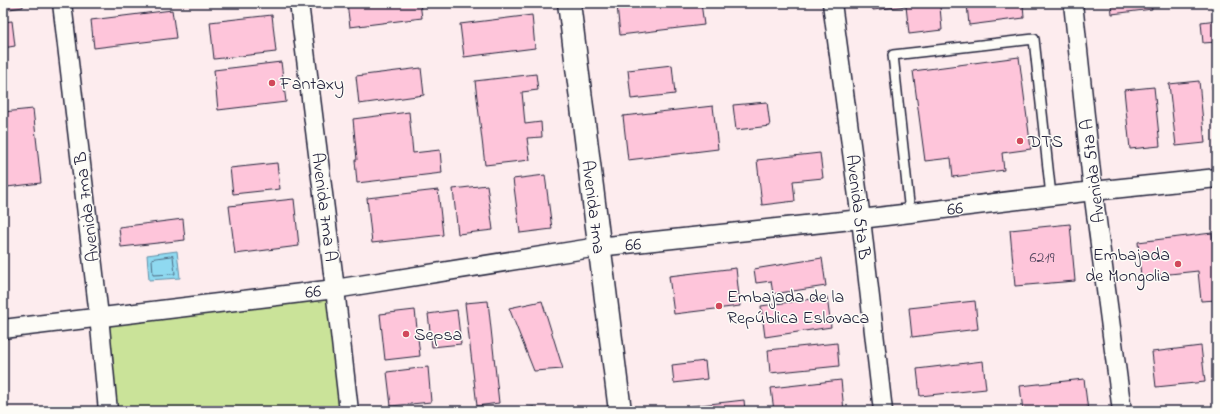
<svg xmlns="http://www.w3.org/2000/svg" width="1220" height="414" font-family="'Indie Flower',sans-serif">
<style>
.green{fill:#cae399;stroke:#76826a}
.water{fill:#8fd9f0;stroke:#6390a8}
.lines{fill:none;stroke-linecap:round;stroke-linejoin:round}
.shore{stroke:#4e6b83;stroke-width:1}
.building{fill:#fec5da;stroke:#22223b}
.service-casing{stroke:#22223b;stroke-width:12}
.minor-casing{stroke:#22223b;stroke-width:21}
.secondary-casing{stroke:#22223b;stroke-width:25}
.service{stroke:#fdfcf7;stroke-width:9}
.minor{stroke:#fdfcf7;stroke-width:18}
.secondary{stroke:#fdfcf7;stroke-width:22}
.poi-dot{fill:#d1495b;stroke:#fdfcf7;stroke-width:1.5}
.labels{text-anchor:middle;stroke-width:3;stroke-linejoin:round;paint-order:stroke}
.number-label{font-size:16px;fill:#594b63}
.poi-label{font-size:18px;fill:#22223b;stroke:#fdfcf7;text-anchor:start}
.street-label{font-size:18px;fill:#22223b;stroke:#fdfcf7}
</style>
<rect width="100%" height="100%" fill="#fdecee"/>
<filter id="ink" filterUnits="userSpaceOnUse"><feTurbulence type="fractalNoise" baseFrequency=".025" numOctaves="2"/><feDisplacementMap in="SourceGraphic" scale="8" xChannelSelector="R" yChannelSelector="G"/><feConvolveMatrix kernelMatrix="1 2 1 2 8 2 1 2 1" color-interpolation-filters="sRGB"/></filter>
<g filter="url(#ink)">
<polygon class="green" points="335,289 349,411 108,411 99,316"/>
<polygon class="water" points="177,251 180,278 149,280 147,255"/>
<g class="lines">
<polygon class="shore" points="173,256 175,274 153,275 152,259"/>
</g>
<g class="building">
<polygon points="3,3 23,3 23,7 3,10"/>
<polygon points="347,3 420,3 422,18 350,27"/>
<polygon points="634,3 701,3 704,25 620,35 617,5"/>
<polygon points="872,3 956,3 956,5 940,7 942,30 909,34 906,6 873,10"/>
<polygon points="975,3 1023,3 1024,18 969,25 967,4"/>
<polygon points="1111,3 1151,3 1152,9 1112,14"/>
<polygon points="172,10 176,38 94,48 91,20"/>
<polygon points="272,15 276,52 214,59 210,22"/>
<polygon points="532,15 535,48 464,57 460,24"/>
<polygon points="1217,20 1217,42 1203,43 1201,22"/>
<polygon points="12,21 15,46 3,48 3,22"/>
<polygon points="1019,57 1031,149 1002,153 1004,170 953,177 951,158 925,161 913,71"/>
<polygon points="281,62 286,102 218,110 214,70"/>
<polygon points="672,65 675,94 631,99 628,70"/>
<polygon points="421,68 424,95 359,104 356,76"/>
<polygon points="536,74 538,90 522,92 525,124 541,122 542,137 527,138 530,160 485,165 475,81"/>
<polygon points="1199,81 1205,143 1176,146 1169,84"/>
<polygon points="1217,84 1217,118 1215,118 1212,85"/>
<polygon points="1154,87 1160,146 1130,149 1124,90"/>
<polygon points="767,102 770,126 736,130 733,105"/>
<polygon points="713,106 718,149 628,160 623,116"/>
<polygon points="33,109 41,183 7,187 3,151 3,112"/>
<polygon points="409,112 413,153 440,150 442,173 357,183 355,160 357,160 353,119"/>
<polygon points="820,153 823,178 793,181 795,201 762,205 757,160"/>
<polygon points="277,163 280,189 233,194 230,168"/>
<polygon points="545,175 552,229 520,233 513,179"/>
<polygon points="487,185 493,230 458,234 453,189"/>
<polygon points="438,190 443,235 372,243 367,198"/>
<polygon points="294,199 299,246 235,254 229,206"/>
<polygon points="183,219 185,240 121,247 119,227"/>
<polygon points="1070,224 1075,281 1015,286 1010,230"/>
<polygon points="1212,233 1217,270 1217,300 1201,301 1198,271 1141,277 1138,242"/>
<polygon points="822,258 826,286 773,294 771,281 756,283 754,269"/>
<polygon points="736,268 740,306 674,314 669,276"/>
<polygon points="827,297 831,327 765,337 761,306"/>
<polygon points="488,301 499,403 477,406 465,303"/>
<polygon points="542,301 563,369 534,371 509,308"/>
<polygon points="975,301 978,329 912,337 909,308"/>
<polygon points="415,310 420,356 385,360 380,314"/>
<polygon points="457,310 461,344 432,347 428,314"/>
<polygon points="837,343 839,366 770,373 768,350"/>
<polygon points="1201,346 1205,382 1156,387 1152,352"/>
<polygon points="705,361 707,379 674,383 672,365"/>
<polygon points="983,361 986,389 920,396 917,369"/>
<polygon points="428,367 431,402 391,406 387,372"/>
<polygon points="1084,379 1088,411 1023,411 1020,386"/>
<polygon points="841,380 844,411 774,411 771,388"/>
<polygon points="744,400 745,411 683,411 683,407"/>
<polygon points="534,407 535,411 502,411"/>
</g>
<g class="lines">
<g class="service-casing">
<polyline id="service" points="910,213 893,55 1034,39 1051,196"/>
</g>
<g class="minor-casing">
<g id="minor">
<polyline points="62,3 99,316 108,411"/>
<polyline points="299,3 335,289 349,411"/>
<polyline points="832,3 861,219 883,411"/>
<polyline points="1073,3 1093,191 1122,411"/>
<polyline points="3,329 335,289 598,247 861,219 1093,191 1217,178"/>
</g>
</g>
<g class="secondary-casing">
<polyline id="secondary" points="569,3 620,411"/>
</g>
<use href="#service" class="service"/>
<use href="#minor" class="minor"/>
<use href="#secondary" class="secondary"/>
</g>
</g>
<g class="poi-dot">
<circle cx="272" cy="83" r="4"/>
<circle cx="1020" cy="141" r="4"/>
<circle cx="1178" cy="264" r="4"/>
<circle cx="719" cy="306" r="4"/>
<circle cx="406" cy="334" r="4"/>
</g>
<g class="labels">
<g class="number-label">
<text x="1042" y="262">6219</text>
</g>
<g class="poi-label">
<text x="280" y="89">Fantaxy</text>
<text x="1028" y="147">DTS</text>
<text x="1170" y="260" text-anchor="end">Embajada<tspan x="1170" dy="21">de Mongolia</tspan></text>
<text x="727" y="302">Embajada de la<tspan x="727" dy="21">República Eslovaca</tspan></text>
<text x="414" y="340">Sepsa</text>
</g>
<g class="street-label">
<text transform="translate(1092 171) rotate(-97)" y="6">Avenida 5ta A</text>
<text transform="translate(86 207) rotate(-97)" y="6">Avenida 7ma B</text>
<text transform="translate(325 207) rotate(83)" y="6">Avenida 7ma A</text>
<text transform="translate(594 207) rotate(83)" y="6">Avenida 7ma</text>
<text transform="translate(859 207) rotate(83)" y="6">Avenida 5ta B</text>
<text transform="translate(955 208) rotate(-7)" y="6">66</text>
<text transform="translate(633 244) rotate(-6)" y="6">66</text>
<text transform="translate(313 291) rotate(-7)" y="6">66</text>
</g>
</g>
<rect width="1220" height="414" fill="none" stroke="#fdfcf7" stroke-width="16"/>
<rect x="8" y="8" width="1204" height="398" fill="none" stroke="#22223b" stroke-width="1.5" filter="url(#ink)"/>
</svg>
